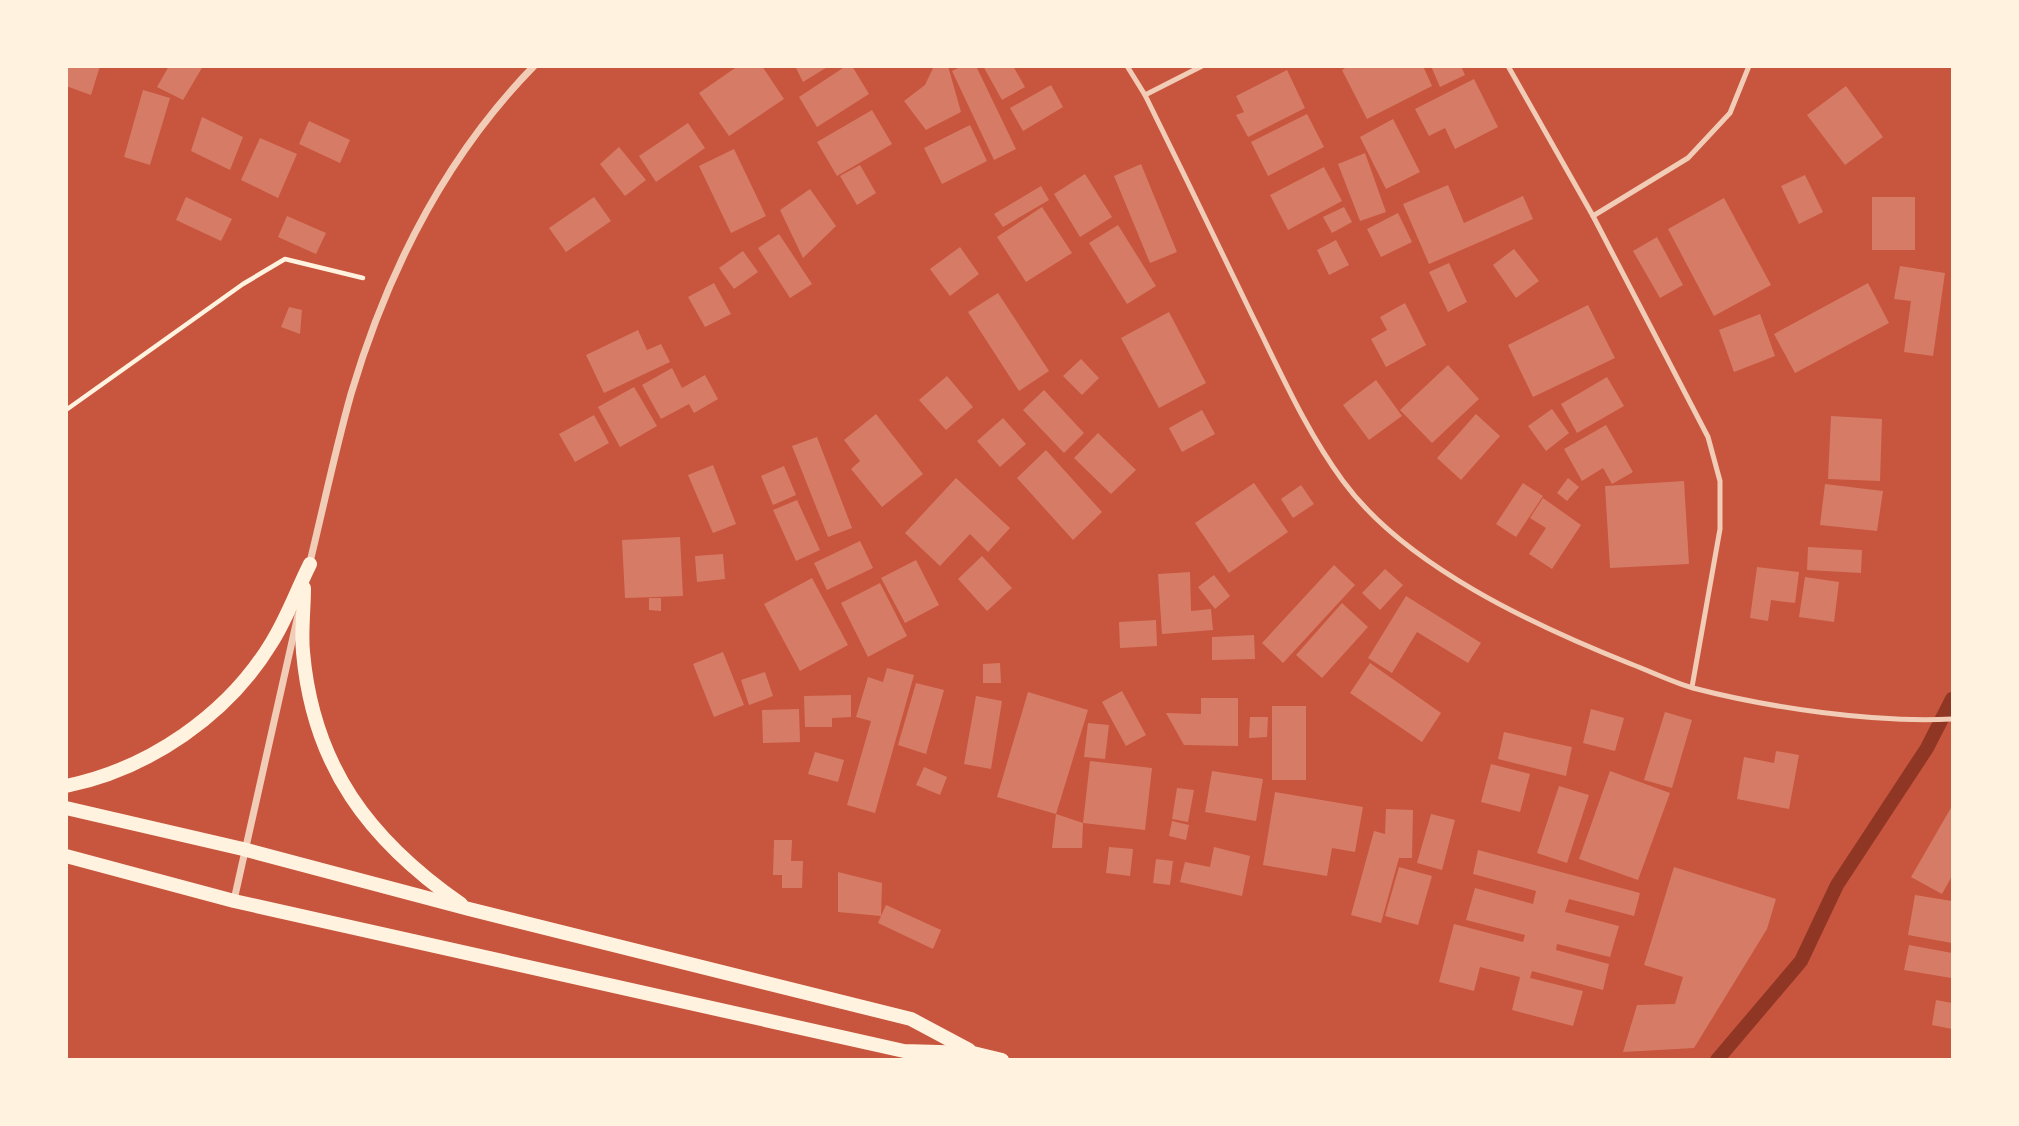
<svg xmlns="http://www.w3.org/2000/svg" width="2019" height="1126" font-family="Ubuntu,sans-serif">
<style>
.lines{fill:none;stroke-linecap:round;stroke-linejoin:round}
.stream{stroke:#8f3625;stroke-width:14}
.building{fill:#d67c66}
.path{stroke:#fff3e0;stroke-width:4.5}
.service{stroke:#f1ccb7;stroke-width:5}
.minor{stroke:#f1ccb7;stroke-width:7}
.secondary{stroke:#fff3e0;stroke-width:14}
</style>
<rect width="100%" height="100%" fill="#c8553d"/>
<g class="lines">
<polyline class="stream" points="1717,1060 1801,961 1837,885 1927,748 1952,699"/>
</g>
<g class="building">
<polygon points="66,66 100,66 91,95 66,86"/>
<polygon points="169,66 203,66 183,100 157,87"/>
<polygon points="738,66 762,66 784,99 729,136 699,93"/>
<polygon points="795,66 829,66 803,82"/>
<polygon points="846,66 852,66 869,94 817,127 799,97"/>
<polygon points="934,66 948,66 961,112 926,130 904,101 925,85"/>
<polygon points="962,66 976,66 1016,149 994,160 952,71"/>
<polygon points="983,66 1013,66 1025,87 1002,100"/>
<polygon points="1348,66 1423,66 1432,86 1367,119 1342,70"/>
<polygon points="1431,66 1461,66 1465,75 1440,87"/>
<polygon points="1287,70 1305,108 1248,137 1236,115 1244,112 1236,96"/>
<polygon points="1474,79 1498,127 1455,149 1445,128 1429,136 1415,109"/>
<polygon points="1051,85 1063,107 1023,131 1010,108"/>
<polygon points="1846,86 1883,137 1845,165 1807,115"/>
<polygon points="143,90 170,98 150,165 124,157"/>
<polygon points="872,110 892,144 837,176 817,142"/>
<polygon points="1307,114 1324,147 1268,176 1251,142"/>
<polygon points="202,117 243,137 230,170 191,151"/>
<polygon points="1393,119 1420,172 1386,189 1360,137"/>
<polygon points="309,121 350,140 340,163 299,144"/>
<polygon points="688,123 705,148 656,182 639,156"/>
<polygon points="970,125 987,161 942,184 924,148"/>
<polygon points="260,138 297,154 278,198 241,180"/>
<polygon points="619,147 646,180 625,196 600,164"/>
<polygon points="734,149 766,216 731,233 699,166"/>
<polygon points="1365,153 1386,212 1360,221 1338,164"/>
<polygon points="1141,164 1177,252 1150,263 1114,176"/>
<polygon points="860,165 876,193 857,205 840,176"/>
<polygon points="1324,167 1342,201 1288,230 1270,195"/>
<polygon points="1085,174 1112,217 1080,237 1054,194"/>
<polygon points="1805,175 1823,212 1799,224 1781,186"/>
<polygon points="1448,185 1464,223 1523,196 1533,219 1429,264 1403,204"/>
<polygon points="1041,186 1049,200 1003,227 994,214"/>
<polygon points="810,189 836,226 803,258 780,210"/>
<polygon points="186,197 232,219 221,241 176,220"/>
<polygon points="594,197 611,221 566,252 549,228"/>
<rect x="1872" y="197" width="43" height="53"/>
<polygon points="1724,198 1771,285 1714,316 1668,229"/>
<polygon points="1042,207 1072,253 1026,282 997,237"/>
<polygon points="1344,207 1352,222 1332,233 1323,217"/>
<polygon points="1398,213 1412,242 1381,257 1367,229"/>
<polygon points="287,216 326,233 316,254 278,237"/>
<polygon points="1118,225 1156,286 1127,304 1089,243"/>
<polygon points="779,234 812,284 790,298 758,248"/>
<polygon points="1657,237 1683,285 1660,298 1633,251"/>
<polygon points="1336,240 1349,265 1329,275 1317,250"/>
<polygon points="960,247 979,274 950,296 930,269"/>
<polygon points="1514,249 1539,281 1516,298 1493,265"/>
<polygon points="743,251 758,272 734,289 719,268"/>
<polygon points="1449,263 1467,302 1448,312 1429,272"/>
<polygon points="1900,266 1945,273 1933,356 1904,352 1911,301 1894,299"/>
<polygon points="714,283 731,314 705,327 688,297"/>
<polygon points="1868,283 1889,323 1795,373 1774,334"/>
<polygon points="998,293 1049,371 1019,391 968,312"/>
<polygon points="1405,303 1426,345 1386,367 1371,339 1387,330 1380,317"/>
<polygon points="1588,305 1615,358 1533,397 1508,345"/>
<polygon points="289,307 302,310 300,334 281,327"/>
<polygon points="1169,312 1206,383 1159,408 1121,338"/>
<polygon points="1760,314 1775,356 1734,372 1719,330"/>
<polygon points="638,330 647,350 661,344 670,362 604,393 586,355"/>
<polygon points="1081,359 1099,378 1082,395 1063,376"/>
<polygon points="1448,365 1479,399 1432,443 1400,410"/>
<polygon points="672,368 682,388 705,375 718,399 694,413 689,404 661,419 642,385"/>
<polygon points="947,376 973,407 946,430 919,400"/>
<polygon points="1607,377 1624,406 1577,433 1561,404"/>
<polygon points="1376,380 1402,416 1369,440 1343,405"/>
<polygon points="634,387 657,426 620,447 598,407"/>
<polygon points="1044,390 1084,433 1064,453 1023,410"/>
<polygon points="1552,409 1569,433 1546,451 1528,426"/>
<polygon points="1202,410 1215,434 1182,452 1169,428"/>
<polygon points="876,414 923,474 882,507 851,469 860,461 844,440"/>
<polygon points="1476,414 1500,436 1461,480 1437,458"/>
<polygon points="594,415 609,443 575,462 559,434"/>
<polygon points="1831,416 1882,419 1880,481 1828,479"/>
<polygon points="1003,418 1026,444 1000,467 977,441"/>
<polygon points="1606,425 1633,472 1612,484 1603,468 1582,481 1564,449"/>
<polygon points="1098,433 1136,470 1111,494 1074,458"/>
<polygon points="817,437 852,528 828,537 792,446"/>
<polygon points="1046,450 1102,512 1073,540 1017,478"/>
<polygon points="713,465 736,524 713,533 688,475"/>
<polygon points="784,466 796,495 773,505 761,476"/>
<polygon points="956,478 1010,528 988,552 970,534 940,566 905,533"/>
<polygon points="1568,478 1579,487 1567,501 1557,493"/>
<polygon points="1684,481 1689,564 1610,568 1605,486"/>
<polygon points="1254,483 1288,532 1229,573 1195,523"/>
<polygon points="1523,483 1543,496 1516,537 1496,524"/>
<polygon points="1825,484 1883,491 1877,531 1820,525"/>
<polygon points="1301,485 1314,504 1293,518 1281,499"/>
<polygon points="1543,498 1581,525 1552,569 1529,554 1546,528 1530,518"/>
<polygon points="797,500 820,550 796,561 773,510"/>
<polygon points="680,537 683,596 625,598 622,540"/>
<polygon points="860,541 873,568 827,590 814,563"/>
<polygon points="1808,547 1862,550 1861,573 1807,570"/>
<polygon points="723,554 725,579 697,582 695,556"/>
<polygon points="982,556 1012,588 987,611 958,579"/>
<polygon points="916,560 939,605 905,623 881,578"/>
<polygon points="1334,565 1355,585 1283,663 1262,643"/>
<polygon points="1757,567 1799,572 1795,603 1771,600 1768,621 1750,618"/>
<polygon points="1385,569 1403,585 1380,610 1362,593"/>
<polygon points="1190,572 1191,611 1211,609 1213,630 1162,634 1158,574"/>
<polygon points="1214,575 1230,596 1215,609 1198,587"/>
<polygon points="1805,577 1839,582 1834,622 1799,617"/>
<polygon points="812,578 848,645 800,671 764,604"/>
<polygon points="880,583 907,636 868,657 841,603"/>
<polygon points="1406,596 1481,643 1468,663 1417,632 1392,673 1368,658"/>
<polygon points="649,598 661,598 661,611 649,610"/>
<polygon points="1342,603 1368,627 1322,678 1296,655"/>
<polygon points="1156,620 1157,646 1120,648 1119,622"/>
<polygon points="1254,635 1255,659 1212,660 1212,637"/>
<polygon points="723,652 744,705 714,717 693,664"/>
<polygon points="1000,663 1001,683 983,683 983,664"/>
<polygon points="1370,663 1441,713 1422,742 1350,693"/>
<polygon points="887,668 914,675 875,813 847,805 871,721 856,717 868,677 883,682"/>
<polygon points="765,672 773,696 749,705 741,680"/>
<polygon points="916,683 944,690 926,754 898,745"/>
<polygon points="1122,691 1146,735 1126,746 1102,702"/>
<polygon points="1028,692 1088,710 1056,814 997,797"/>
<polygon points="851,695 851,717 832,718 832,727 805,727 804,696"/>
<polygon points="976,696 1002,701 991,769 964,764"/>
<polygon points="1201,698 1238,698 1238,746 1184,745 1166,713 1201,714"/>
<rect x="1272" y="706" width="34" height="74"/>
<polygon points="799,709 800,742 763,743 762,710"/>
<polygon points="1591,709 1624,718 1615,751 1583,743"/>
<polygon points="1665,712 1692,720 1672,788 1644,780"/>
<polygon points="1250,717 1268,717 1267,737 1249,738"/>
<polygon points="1088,723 1109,725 1105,759 1084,757"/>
<polygon points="1504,732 1572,747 1566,776 1498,759"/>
<polygon points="1776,751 1799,755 1789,809 1737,799 1744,757 1774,763"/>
<polygon points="815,752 844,760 838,782 808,774"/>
<polygon points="1090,761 1152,768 1145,830 1083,823"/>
<polygon points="1491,764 1530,774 1520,812 1481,802"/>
<polygon points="924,767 947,777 940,795 916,785"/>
<polygon points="1212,771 1263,779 1256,821 1205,812"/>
<polygon points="1610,771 1670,793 1638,880 1579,859"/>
<polygon points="1559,786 1589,795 1567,863 1537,853"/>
<polygon points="1177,788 1194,790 1188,822 1172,819"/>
<polygon points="1275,792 1363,807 1355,852 1332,848 1327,876 1263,865"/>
<polygon points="1952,806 1952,876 1942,894 1911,877"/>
<polygon points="1386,809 1413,810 1412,858 1399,858 1381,923 1351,915 1374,831 1385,834"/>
<polygon points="1056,814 1083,823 1082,848 1052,848"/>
<polygon points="1431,814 1455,820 1442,870 1417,863"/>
<polygon points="1172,821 1189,825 1186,840 1169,836"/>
<polygon points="774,840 792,840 791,861 803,861 802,888 782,888 782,875 773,875"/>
<polygon points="1109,847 1133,849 1130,876 1106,873"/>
<polygon points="1214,847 1250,856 1242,896 1180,882 1185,862 1210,867"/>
<polygon points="1478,850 1640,893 1634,916 1569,899 1565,912 1619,926 1610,957 1557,944 1556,950 1609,964 1603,990 1532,971 1530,978 1583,991 1573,1026 1512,1010 1520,977 1480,967 1474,991 1439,982 1454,924 1523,942 1525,935 1466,920 1475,888 1533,904 1536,891 1473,874"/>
<polygon points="1156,859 1173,861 1170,885 1153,883"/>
<polygon points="1399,867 1432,876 1418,925 1385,916"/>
<polygon points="1674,867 1776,899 1767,929 1694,1048 1623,1052 1637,1005 1675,1004 1683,977 1644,965"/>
<polygon points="838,872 882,883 881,916 886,905 941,930 933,949 878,923 881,916 838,912"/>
<polygon points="1915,895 1952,901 1952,943 1908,935"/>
<polygon points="1909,945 1952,953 1951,978 1904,970"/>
<polygon points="1936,1000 1952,1003 1952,1029 1932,1025"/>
</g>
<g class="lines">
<polyline class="path" points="66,410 243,284 285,259 363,278"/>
<g class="service">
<path d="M1127,66L1145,95C1181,168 1217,242 1252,315C1280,371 1306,431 1343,481C1405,566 1535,626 1631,664C1652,672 1672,682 1693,688C1770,708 1874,723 1952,719"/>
<polyline points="1508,66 1593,216 1708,437 1720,481 1720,529 1692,687"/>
<polyline points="1145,95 1202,66"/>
<polyline points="1593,216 1688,158 1730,113 1749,66"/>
</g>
<g class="minor">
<path d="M309,566C323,509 335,451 351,394C387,273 445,157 534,66"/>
<polyline points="234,900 298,615"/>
</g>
<g class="secondary">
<path d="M304,588C304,609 301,631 303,652C313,766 369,840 461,904"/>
<path d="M66,786C149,769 228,715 272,642C287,618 297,590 310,564"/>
<polyline points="66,808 243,849 469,909 911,1019 969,1050"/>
<polyline points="66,856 234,901 904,1051 973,1053 1002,1060"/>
</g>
</g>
<rect width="2019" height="1126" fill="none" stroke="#fff3e0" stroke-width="136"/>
</svg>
